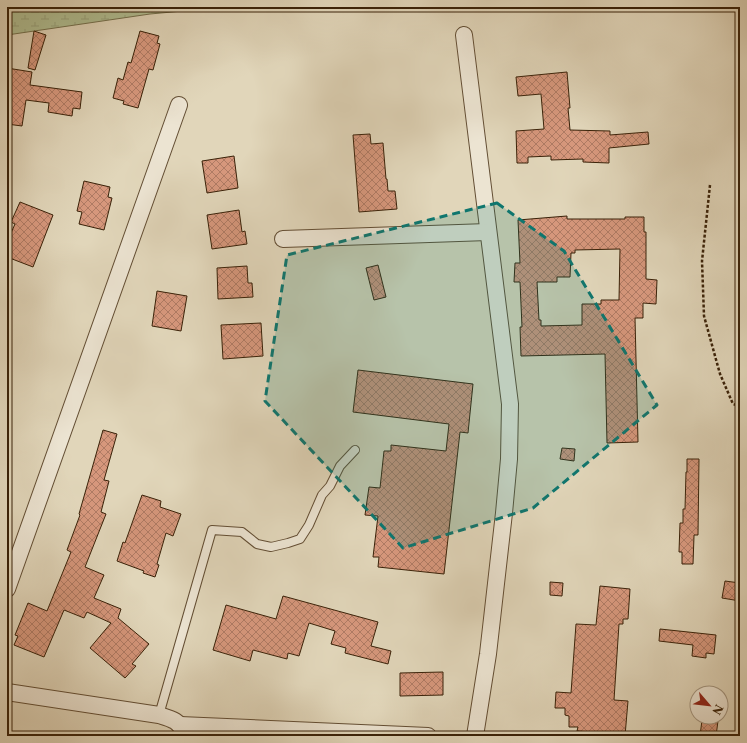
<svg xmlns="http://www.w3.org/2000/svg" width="747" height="743" font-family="'Libre Caslon Text',serif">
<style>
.wetland{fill:url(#wetland-marsh);stroke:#74704d}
.building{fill:url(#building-cross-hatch);stroke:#392108;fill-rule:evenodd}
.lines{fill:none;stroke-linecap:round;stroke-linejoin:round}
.service-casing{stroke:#634e34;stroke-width:10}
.minor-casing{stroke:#634e34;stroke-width:18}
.path{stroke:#392108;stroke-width:2.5;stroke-dasharray:3 2;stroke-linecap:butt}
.service{stroke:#ece4d2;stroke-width:8}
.minor{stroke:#ece4d2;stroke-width:16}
.marked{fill:#0f766e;fill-opacity:0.2;stroke:#0f766e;stroke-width:3;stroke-dasharray:8 5;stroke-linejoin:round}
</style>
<defs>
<pattern id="wetland-marsh" width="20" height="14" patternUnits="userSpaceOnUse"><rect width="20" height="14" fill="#b0be92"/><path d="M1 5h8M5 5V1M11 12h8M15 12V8" fill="none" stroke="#98a37c"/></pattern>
<pattern id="building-cross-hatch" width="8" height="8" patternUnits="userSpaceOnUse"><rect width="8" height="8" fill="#d6977c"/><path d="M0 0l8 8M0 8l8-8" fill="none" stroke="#af7b64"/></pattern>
</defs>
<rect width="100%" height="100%" fill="#e1d6ba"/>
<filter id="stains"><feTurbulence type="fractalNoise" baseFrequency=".005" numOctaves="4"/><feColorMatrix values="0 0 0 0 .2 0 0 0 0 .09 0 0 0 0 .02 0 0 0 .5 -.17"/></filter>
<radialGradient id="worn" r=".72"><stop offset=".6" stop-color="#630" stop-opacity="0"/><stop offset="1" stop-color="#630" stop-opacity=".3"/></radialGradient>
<polygon class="wetland" points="7,7 226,7 150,14 7,35"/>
<g class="building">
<polygon points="34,31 46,35 35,70 28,68"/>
<polygon points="140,31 159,36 157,43 160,44 153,70 149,69 138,108 123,104 124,101 113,98 118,78 123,80 128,62 131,63"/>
<polygon points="7,68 32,72 30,85 82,92 80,109 73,108 72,116 48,112 49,103 26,100 22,126 7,124"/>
<polygon points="567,72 570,108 568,108 570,130 610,131 610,135 648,132 649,144 609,148 609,163 583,162 583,159 551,160 551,156 528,157 528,163 517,163 516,131 544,129 541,94 518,96 516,77"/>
<polygon points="370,134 371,144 383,143 386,179 387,179 388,191 395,191 397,209 359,212 353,135"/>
<polygon points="234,156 238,188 207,193 202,161"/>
<polygon points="84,181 110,187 108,197 112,198 104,230 79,224 82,212 77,211"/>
<polygon points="20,202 53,215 33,267 7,257 7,242 15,224 11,222"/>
<polygon points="239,210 242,232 245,231 247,244 212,249 207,215"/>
<path d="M567,216V219H625V217H644V232H646V279L657,280L656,304L643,303V318H635L638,442L607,443L605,354L521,356L520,327H522L520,282H514L515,263H520L518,220ZM620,249L619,300H601V304H582V325L541,326V320H539L537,282H557V277H570L571,253H575V250Z"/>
<polygon points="378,265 386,297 374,300 366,268"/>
<polygon points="247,266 248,283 252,283 253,297 218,299 217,268"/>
<polygon points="157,291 187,296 181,331 152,326"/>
<polygon points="261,323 263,356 223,359 221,325"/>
<polygon points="358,370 473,384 468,433 460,432 444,574 378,567 379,557 373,557 378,516 365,515 369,487 380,488 384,451 391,451 391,445 446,451 449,424 353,412"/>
<polygon points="103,430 117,434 104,480 109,481 101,512 106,514 85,567 104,575 94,598 121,609 118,618 149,644 132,664 136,666 125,678 90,648 111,623 87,612 84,618 64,610 44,657 14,645 18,636 15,635 28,603 47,611 71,552 67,550 80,515 79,514"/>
<polygon points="562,448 575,449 574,461 560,459"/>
<polygon points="687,459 699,459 698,535 694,535 694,536 693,564 682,564 682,552 679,552 680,523 683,523 683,509 685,509 686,472 687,472"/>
<polygon points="142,495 161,501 160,507 181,514 173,536 166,533 157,564 159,565 155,577 143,573 144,571 117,561 123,542 125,543"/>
<polygon points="725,581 740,583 740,601 722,598"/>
<polygon points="550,582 563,583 562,596 550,595"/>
<polygon points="600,586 630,589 628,619 623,619 623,624 619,624 614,700 628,701 625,736 608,736 608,733 577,731 578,727 569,727 569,716 565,715 565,708 555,708 556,692 571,693 576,624 596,625"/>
<polygon points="283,596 378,622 371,646 391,651 388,664 345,653 346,648 331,644 335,631 309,623 299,656 288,653 287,659 253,650 250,661 213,650 226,605 276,619"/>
<polygon points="660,629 716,635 714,654 706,653 706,658 692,656 693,645 659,641"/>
<polygon points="443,672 443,695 400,696 400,673"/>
<polygon points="702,720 718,721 716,736 700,736"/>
</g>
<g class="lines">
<g class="service-casing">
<polyline id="service" points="159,715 212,530 242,532 257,544 271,547 288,543 300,539 309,525 322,495 330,486 340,466 355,450"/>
</g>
<g class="minor-casing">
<g id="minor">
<polyline points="464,35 510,404 509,459 504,513 488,654 475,736"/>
<polyline points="283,239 488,232"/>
<polyline points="7,589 179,105"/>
<path d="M7,692L159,715C172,719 178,720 185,733"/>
<polyline points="180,725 428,736"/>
</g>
</g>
<polyline class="path" points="710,185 702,261 704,316 720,374 733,404 740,406"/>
<use href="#service" class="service"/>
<use href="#minor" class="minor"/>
</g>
<path class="marked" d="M497,203L564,251L657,405L533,508L403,548L265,401L287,255Z"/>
<rect width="747" height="743" fill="none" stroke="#e1d6ba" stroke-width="24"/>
<rect x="8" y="8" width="731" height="727" fill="none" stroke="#392108" stroke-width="2"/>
<rect x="12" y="12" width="723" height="719" fill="none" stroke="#392108"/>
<g transform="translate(709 705) rotate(118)"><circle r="19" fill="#ece4d2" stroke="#a49681"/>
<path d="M0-3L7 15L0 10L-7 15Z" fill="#8f2418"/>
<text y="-6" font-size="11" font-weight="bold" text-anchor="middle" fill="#392108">N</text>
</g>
<rect width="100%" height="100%" filter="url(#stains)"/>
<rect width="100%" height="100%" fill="url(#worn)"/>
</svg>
